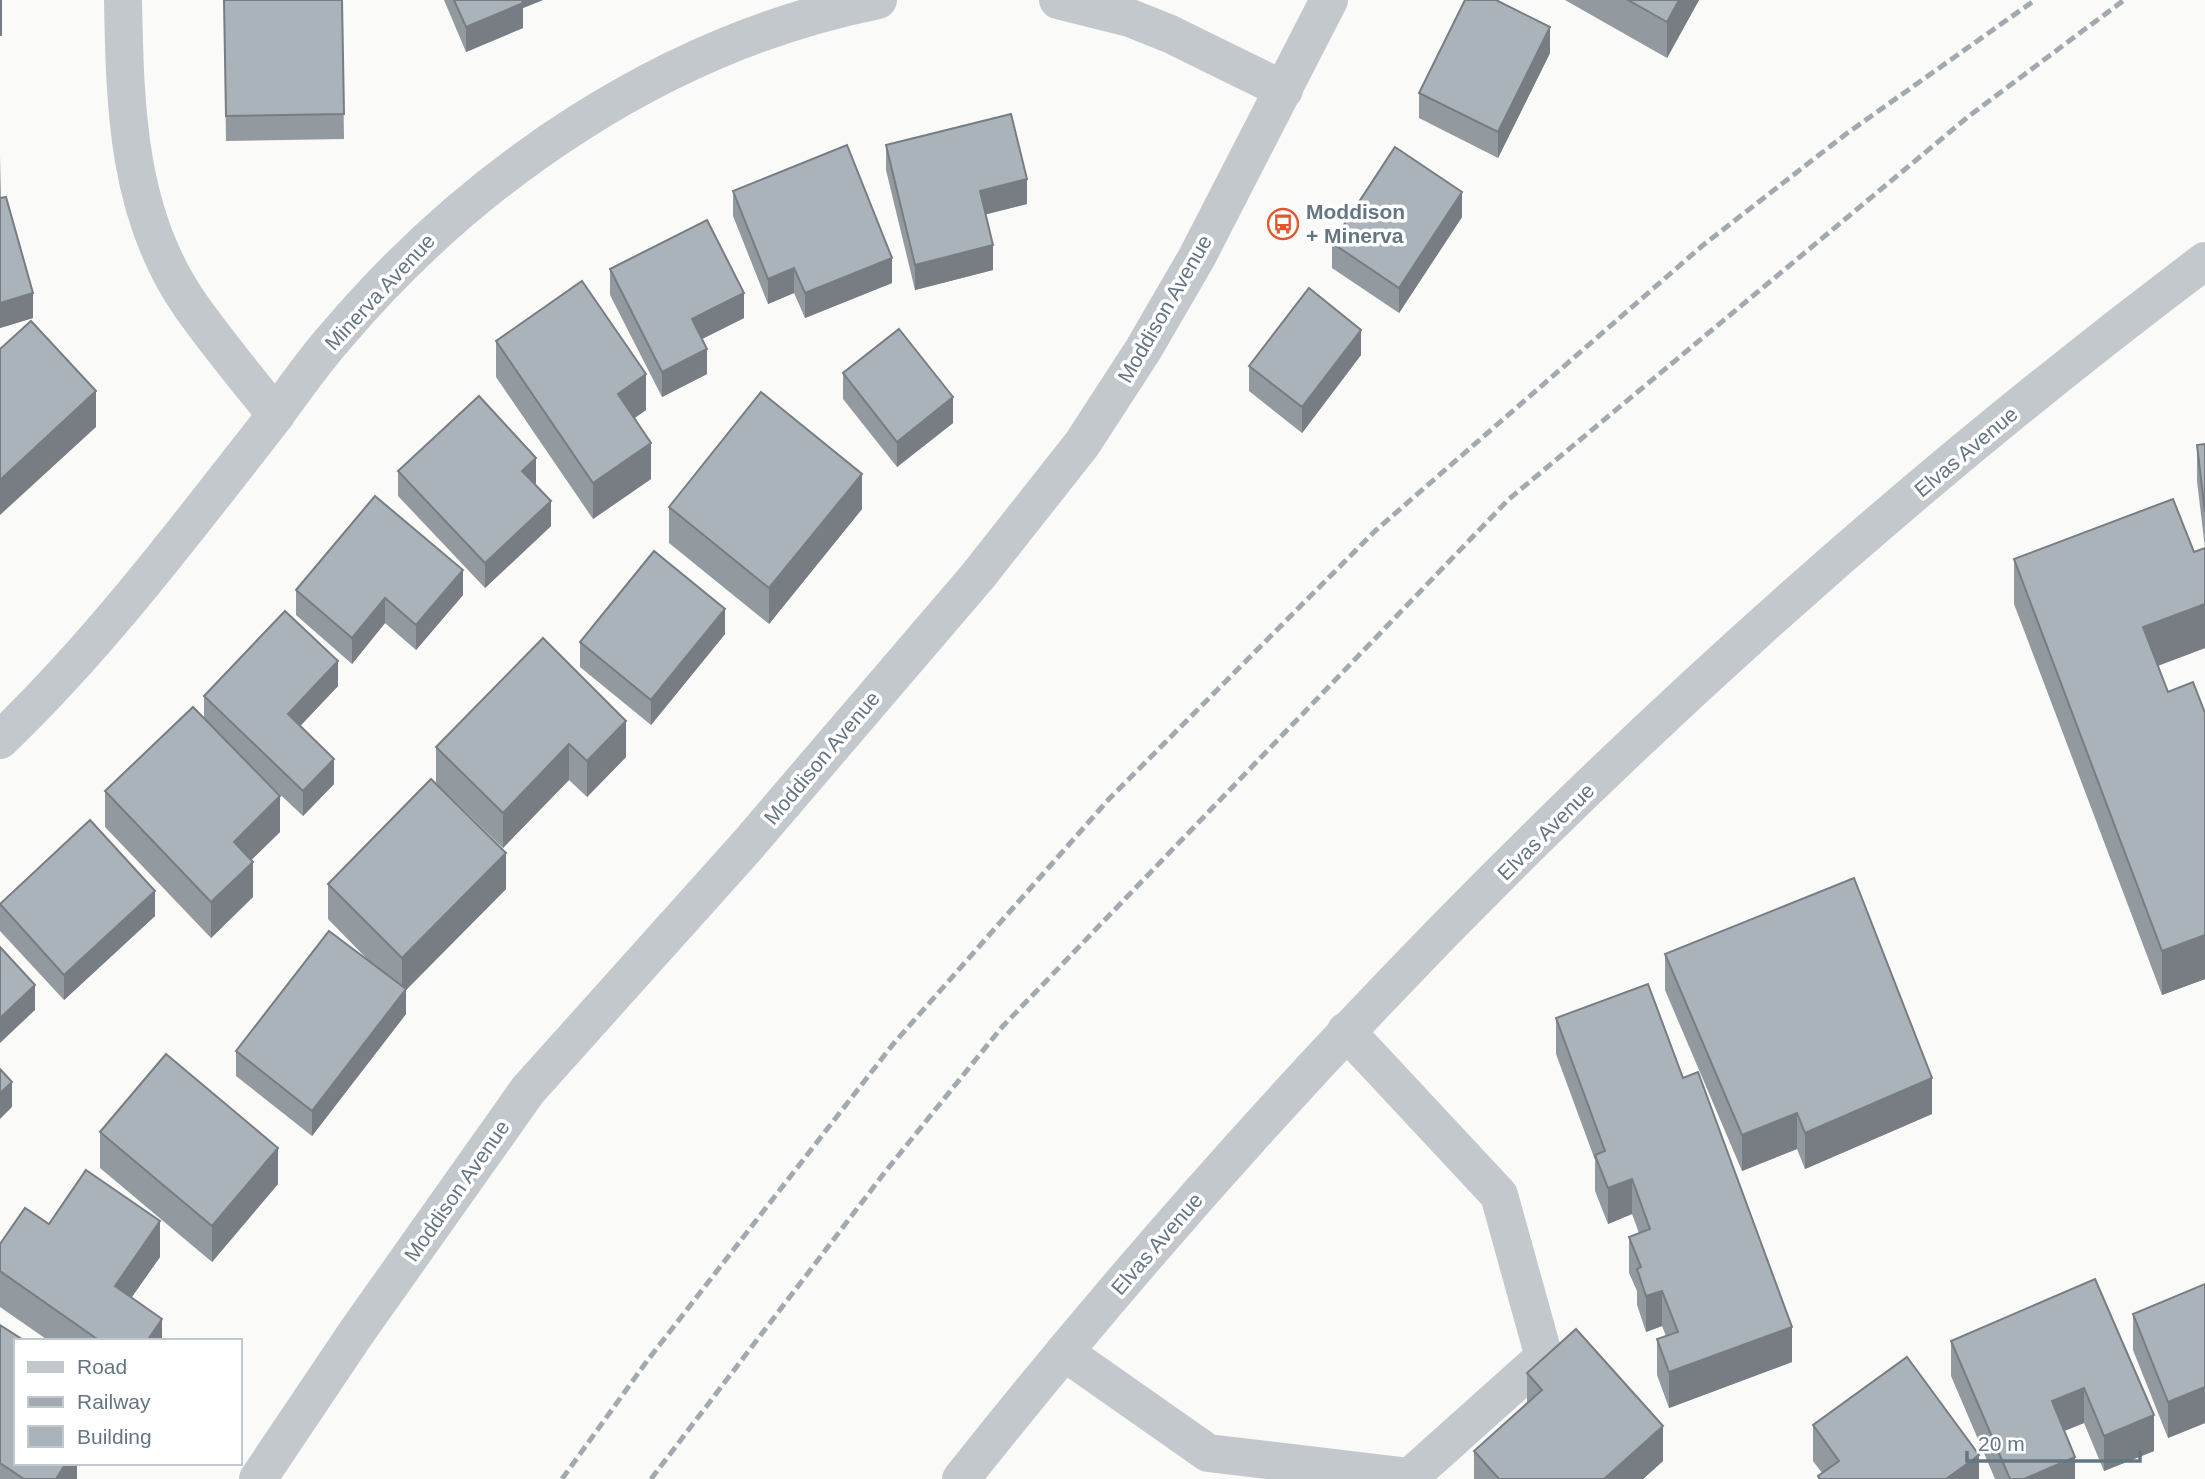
<svg xmlns="http://www.w3.org/2000/svg" width="2205" height="1479" font-family="Arial,sans-serif">
<style>
.lines{fill:none;stroke-linecap:round;stroke-linejoin:round}
.minor{stroke:#c3c8cc;stroke-width:38}
.rail{stroke:#a2aab0;stroke-width:5;stroke-dasharray:10 5;stroke-linecap:butt}
.wall{fill:#929a9f}
.shaded-wall{fill:#777d82}
.building{fill:#aab3b9;stroke:#777d82;stroke-width:2}
.labels{text-anchor:middle;stroke-width:7;stroke-linejoin:round;paint-order:stroke}
.poi-label{font-size:21px;font-weight:bold;fill:#657683;stroke:#fff;text-anchor:start}
.street-label{font-size:21px;fill:#657683;stroke:#fff}
</style>
<rect width="100%" height="100%" fill="#fafaf8"/>
<g class="lines">
<g class="minor">
<path d="M123,0C125,107 127,215 191,306C217,343 247,379 276,415"/>
<polyline points="1058,0 1130,18 1170,34 1284,90"/>
<path d="M0,740C98,646 181,536 264,430C288,399 310,365 336,336C474,173 667,42 878,0"/>
<polyline points="1064,1352 1208,1453 1410,1477 1544,1357 1499,1195 1346,1031"/>
<polyline points="258,1479 356,1333 528,1090 746,847 977,577 1082,444 1143,350 1197,257 1329,0"/>
<path d="M961,1479C1322,1024 1741,610 2205,261"/>
</g>
<g class="rail">
<polyline points="562,1479 647,1361 894,1043 1109,799 1375,531 1702,246 1846,134 2035,0"/>
<polyline points="651,1479 885,1172 1002,1027 1509,499 1969,116 2124,0"/>
</g>
</g>
<g class="wall">
<polygon points="224,0 342,0 344,139 226,141"/>
<polygon points="444,0 543,0 523,8 523,28 466,52"/>
<polygon points="1565,0 1699,0 1667,58"/>
<polygon points="1550,53 1498,158 1419,118 1419,93"/>
<polygon points="886,145 1027,204 986,214 993,270 915,290 886,170"/>
<polygon points="0,156 1,198 33,318 0,328"/>
<polygon points="733,191 892,283 805,318 794,293 768,304 733,216"/>
<polygon points="1462,217 1399,313 1332,268 1332,243"/>
<polygon points="610,269 744,318 702,339 707,374 662,397 610,295"/>
<polygon points="496,341 646,410 634,418 651,479 593,519 496,377"/>
<polygon points="1361,355 1302,433 1249,391 1249,366"/>
<polygon points="843,373 953,423 897,467 843,399"/>
<polygon points="2205,444 2205,648 2158,666 2168,692 2205,713 2205,979 2162,995 2014,604 2014,559 2194,552 2205,548 2197,481 2197,445"/>
<polygon points="398,471 536,483 535,484 551,526 485,588 398,496"/>
<polygon points="669,507 862,509 769,624 669,543"/>
<polygon points="296,590 463,595 416,650 385,623 352,664 296,615"/>
<polygon points="725,634 651,725 580,667 580,642"/>
<polygon points="543,638 626,757 587,797 569,780 503,848 436,783 436,747"/>
<polygon points="338,686 300,726 334,784 303,816 255,771 280,832 251,860 253,897 211,938 105,827 105,791 204,718 204,696"/>
<polygon points="328,884 506,889 406,990 406,1014 312,1136 236,1076 236,1051 371,963 328,919"/>
<polygon points="0,904 155,916 64,1000 0,931"/>
<polygon points="1665,954 1932,1114 1805,1169 1797,1149 1742,1171 1665,990"/>
<polygon points="1556,1018 1683,1078 1792,1362 1669,1408 1657,1375 1657,1339 1666,1336 1662,1326 1646,1332 1637,1305 1637,1291 1629,1273 1629,1237 1639,1233 1632,1214 1608,1224 1595,1191 1595,1160 1556,1054"/>
<polygon points="100,1132 278,1184 212,1262 100,1168"/>
<polygon points="49,1224 160,1257 131,1298 162,1341 49,1341 0,1307 0,1244"/>
<polygon points="2095,1279 2154,1451 2104,1471 2084,1423 2064,1431 2075,1479 1995,1479 1951,1376 1951,1341"/>
<polygon points="2205,1284 2205,1423 2168,1438 2133,1350 2133,1314"/>
<polygon points="0,1325 77,1463 77,1479 0,1479"/>
<polygon points="1527,1373 1663,1461 1643,1479 1474,1479 1474,1451 1527,1403"/>
<polygon points="1813,1425 1979,1479 1818,1479 1818,1476 1822,1473 1813,1461"/>
</g>
<g class="shaded-wall">
<polygon points="517,0 543,0 523,8 523,28 466,52 466,27"/>
<polygon points="1679,0 1699,0 1667,58 1667,22"/>
<polygon points="1550,27 1550,53 1498,158 1498,132"/>
<polygon points="1027,179 1027,204 980,216 980,191"/>
<polygon points="1462,192 1462,217 1399,313 1399,288"/>
<polygon points="993,245 993,270 915,290 915,265"/>
<polygon points="892,258 892,283 805,318 805,293"/>
<polygon points="794,268 794,293 768,304 768,279"/>
<polygon points="33,293 33,318 0,328 0,303"/>
<polygon points="744,293 744,318 692,344 692,319"/>
<polygon points="1361,330 1361,355 1302,433 1302,407"/>
<polygon points="707,349 707,374 662,397 662,372"/>
<polygon points="646,374 646,410 618,430 618,394"/>
<polygon points="96,391 96,427 0,515 0,480"/>
<polygon points="953,397 953,423 897,467 897,442"/>
<polygon points="651,443 651,479 593,519 593,483"/>
<polygon points="536,458 536,483 522,497 522,471"/>
<polygon points="862,474 862,509 769,624 769,588"/>
<polygon points="551,501 551,526 485,588 485,563"/>
<polygon points="463,570 463,595 416,650 416,625"/>
<polygon points="385,598 385,623 352,664 352,638"/>
<polygon points="2205,604 2205,648 2143,671 2143,627"/>
<polygon points="725,609 725,634 651,725 651,700"/>
<polygon points="338,661 338,686 288,739 288,714"/>
<polygon points="626,721 626,757 587,797 587,761"/>
<polygon points="569,744 569,780 503,848 503,813"/>
<polygon points="334,759 334,784 303,816 303,791"/>
<polygon points="280,796 280,832 234,877 234,842"/>
<polygon points="506,853 506,889 406,990 406,1014 312,1136 312,1111 402,994 402,958"/>
<polygon points="253,862 253,897 211,938 211,902"/>
<polygon points="155,891 155,916 64,1000 64,975"/>
<polygon points="2205,935 2205,979 2162,995 2162,951"/>
<polygon points="35,985 35,1010 0,1043 0,1018"/>
<polygon points="1932,1078 1932,1114 1805,1169 1805,1133"/>
<polygon points="12,1082 12,1107 0,1119 0,1093"/>
<polygon points="1797,1113 1797,1149 1742,1171 1742,1135"/>
<polygon points="278,1148 278,1184 212,1262 212,1226"/>
<polygon points="1632,1179 1632,1214 1608,1224 1608,1188"/>
<polygon points="160,1221 160,1257 115,1321 115,1286"/>
<polygon points="1662,1291 1662,1326 1646,1332 1646,1296"/>
<polygon points="162,1319 162,1341 147,1341"/>
<polygon points="1792,1327 1792,1362 1669,1408 1669,1372"/>
<polygon points="2205,1387 2205,1423 2168,1438 2168,1402"/>
<polygon points="2084,1388 2084,1423 2052,1436 2052,1401"/>
<polygon points="2154,1415 2154,1451 2104,1471 2104,1436"/>
<polygon points="1663,1426 1663,1461 1643,1479 1604,1479"/>
<polygon points="1979,1455 1979,1479 1946,1479"/>
<polygon points="2075,1457 2075,1479 2024,1479"/>
<polygon points="66,1463 77,1463 77,1479 56,1479"/>
</g>
<g class="building">
<rect x="0" y="0" width="1" height="35"/>
<polygon points="224,0 342,0 344,114 226,116"/>
<polygon points="454,0 522,0 523,3 466,27"/>
<polygon points="1465,0 1496,0 1550,27 1498,132 1419,93"/>
<polygon points="1628,0 1679,0 1667,22"/>
<polygon points="1011,114 1027,179 980,191 993,245 915,265 886,145"/>
<polygon points="847,145 892,258 805,293 794,268 768,279 733,191"/>
<polygon points="1395,147 1462,192 1399,288 1332,243"/>
<polygon points="6,197 33,293 0,303 0,198"/>
<polygon points="707,220 744,293 692,319 707,349 662,372 610,269"/>
<polygon points="582,281 646,374 618,394 651,443 593,483 496,341"/>
<polygon points="1309,288 1361,330 1302,407 1249,366"/>
<polygon points="31,321 96,391 0,480 0,349"/>
<polygon points="899,329 953,397 897,442 843,373"/>
<polygon points="761,392 862,474 769,588 669,507"/>
<polygon points="479,396 536,458 522,471 551,501 485,563 398,471"/>
<polygon points="2205,444 2205,512 2197,445"/>
<polygon points="375,496 463,570 416,625 385,598 352,638 296,590"/>
<polygon points="2173,499 2194,552 2205,548 2205,604 2143,627 2168,692 2193,682 2205,713 2205,935 2162,951 2014,559"/>
<polygon points="654,551 725,609 651,700 580,642"/>
<polygon points="285,611 338,661 288,714 334,759 303,791 204,696"/>
<polygon points="543,638 626,721 587,761 569,744 503,813 436,747"/>
<polygon points="193,707 280,796 234,842 253,862 211,902 105,791"/>
<polygon points="431,779 506,853 402,958 328,884"/>
<polygon points="90,820 155,891 64,975 0,904"/>
<polygon points="1854,878 1932,1078 1805,1133 1797,1113 1742,1135 1665,954"/>
<polygon points="329,931 406,989 312,1111 236,1051"/>
<polygon points="0,947 35,985 0,1018"/>
<polygon points="1648,984 1683,1078 1698,1072 1792,1327 1669,1372 1657,1339 1678,1332 1662,1291 1646,1296 1637,1269 1641,1267 1629,1237 1650,1229 1632,1179 1608,1188 1595,1155 1605,1151 1556,1018"/>
<polygon points="166,1054 278,1148 212,1226 100,1132"/>
<polygon points="0,1069 12,1082 0,1093"/>
<polygon points="86,1170 160,1221 115,1286 162,1319 147,1341 100,1341 0,1271 0,1244 25,1208 49,1224"/>
<polygon points="2095,1279 2154,1415 2104,1436 2084,1388 2052,1401 2075,1457 2024,1479 2010,1479 1951,1341"/>
<polygon points="2205,1284 2205,1387 2168,1402 2133,1314"/>
<polygon points="0,1325 25,1341 16,1341 16,1463 66,1463 56,1479 24,1479 0,1463"/>
<polygon points="1576,1329 1663,1426 1604,1479 1499,1479 1474,1451 1542,1390 1527,1373"/>
<polygon points="1907,1357 1979,1455 1946,1479 1820,1479 1818,1476 1839,1461 1813,1425"/>
</g>
<defs>
<g id="bus-ring" transform="scale(1.575)"><circle r="9.5" fill="#fff" stroke="#e4572e" stroke-width="1.5"/><path d="M-5-6H5V4H4V6H2V4H-2V6H-4V4H-5ZM-3.5-4V0h7V-4ZM-3.5 1.2v1.5H-2V1.2ZM2 1.2v1.5H3.5V1.2Z" fill="#e4572e"/></g>
</defs>
<g fill-rule="evenodd">
<use href="#bus-ring" x="1283" y="224"/>
</g>
<g class="labels">
<g class="poi-label">
<text x="1306" y="219">Moddison<tspan x="1306" dy="24">+ Minerva</tspan></text>
</g>
<g class="street-label">
<text transform="translate(380 292) rotate(-47)" y="7">Minerva Avenue</text>
<text transform="translate(1165 309) rotate(-60)" y="7">Moddison Avenue</text>
<text transform="translate(1966 452) rotate(-40)" y="7">Elvas Avenue</text>
<text transform="translate(822 758) rotate(-50)" y="7">Moddison Avenue</text>
<text transform="translate(1546 832) rotate(-45)" y="7">Elvas Avenue</text>
<text transform="translate(457 1191) rotate(-55)" y="7">Moddison Avenue</text>
<text transform="translate(1157 1244) rotate(-49)" y="7">Elvas Avenue</text>
</g>
</g>
<rect x="14" y="1339" width="228" height="126" fill="#ffffff" stroke="#c1c8cd" stroke-width="2"/>
<rect x="28" y="1362" width="35" height="10" fill="#c3c8cc" stroke="#c1c8cd" stroke-width="2"/>
<text x="77" y="1374" font-size="21" fill="#657683">Road</text>
<rect x="28" y="1397" width="35" height="10" fill="#a2aab0" stroke="#c1c8cd" stroke-width="2"/>
<text x="77" y="1409" font-size="21" fill="#657683">Railway</text>
<rect x="28" y="1426" width="35" height="21" fill="#aab3b9" stroke="#c1c8cd" stroke-width="2"/>
<text x="77" y="1444" font-size="21" fill="#657683">Building</text>
<path d="M1967 1451v10h173v-10" fill="none" stroke="#657683" stroke-width="3.5"/>
<text x="1978" y="1451" font-size="21" fill="#657683" stroke="#ffffff" stroke-width="5" paint-order="stroke">20 m</text>
</svg>
